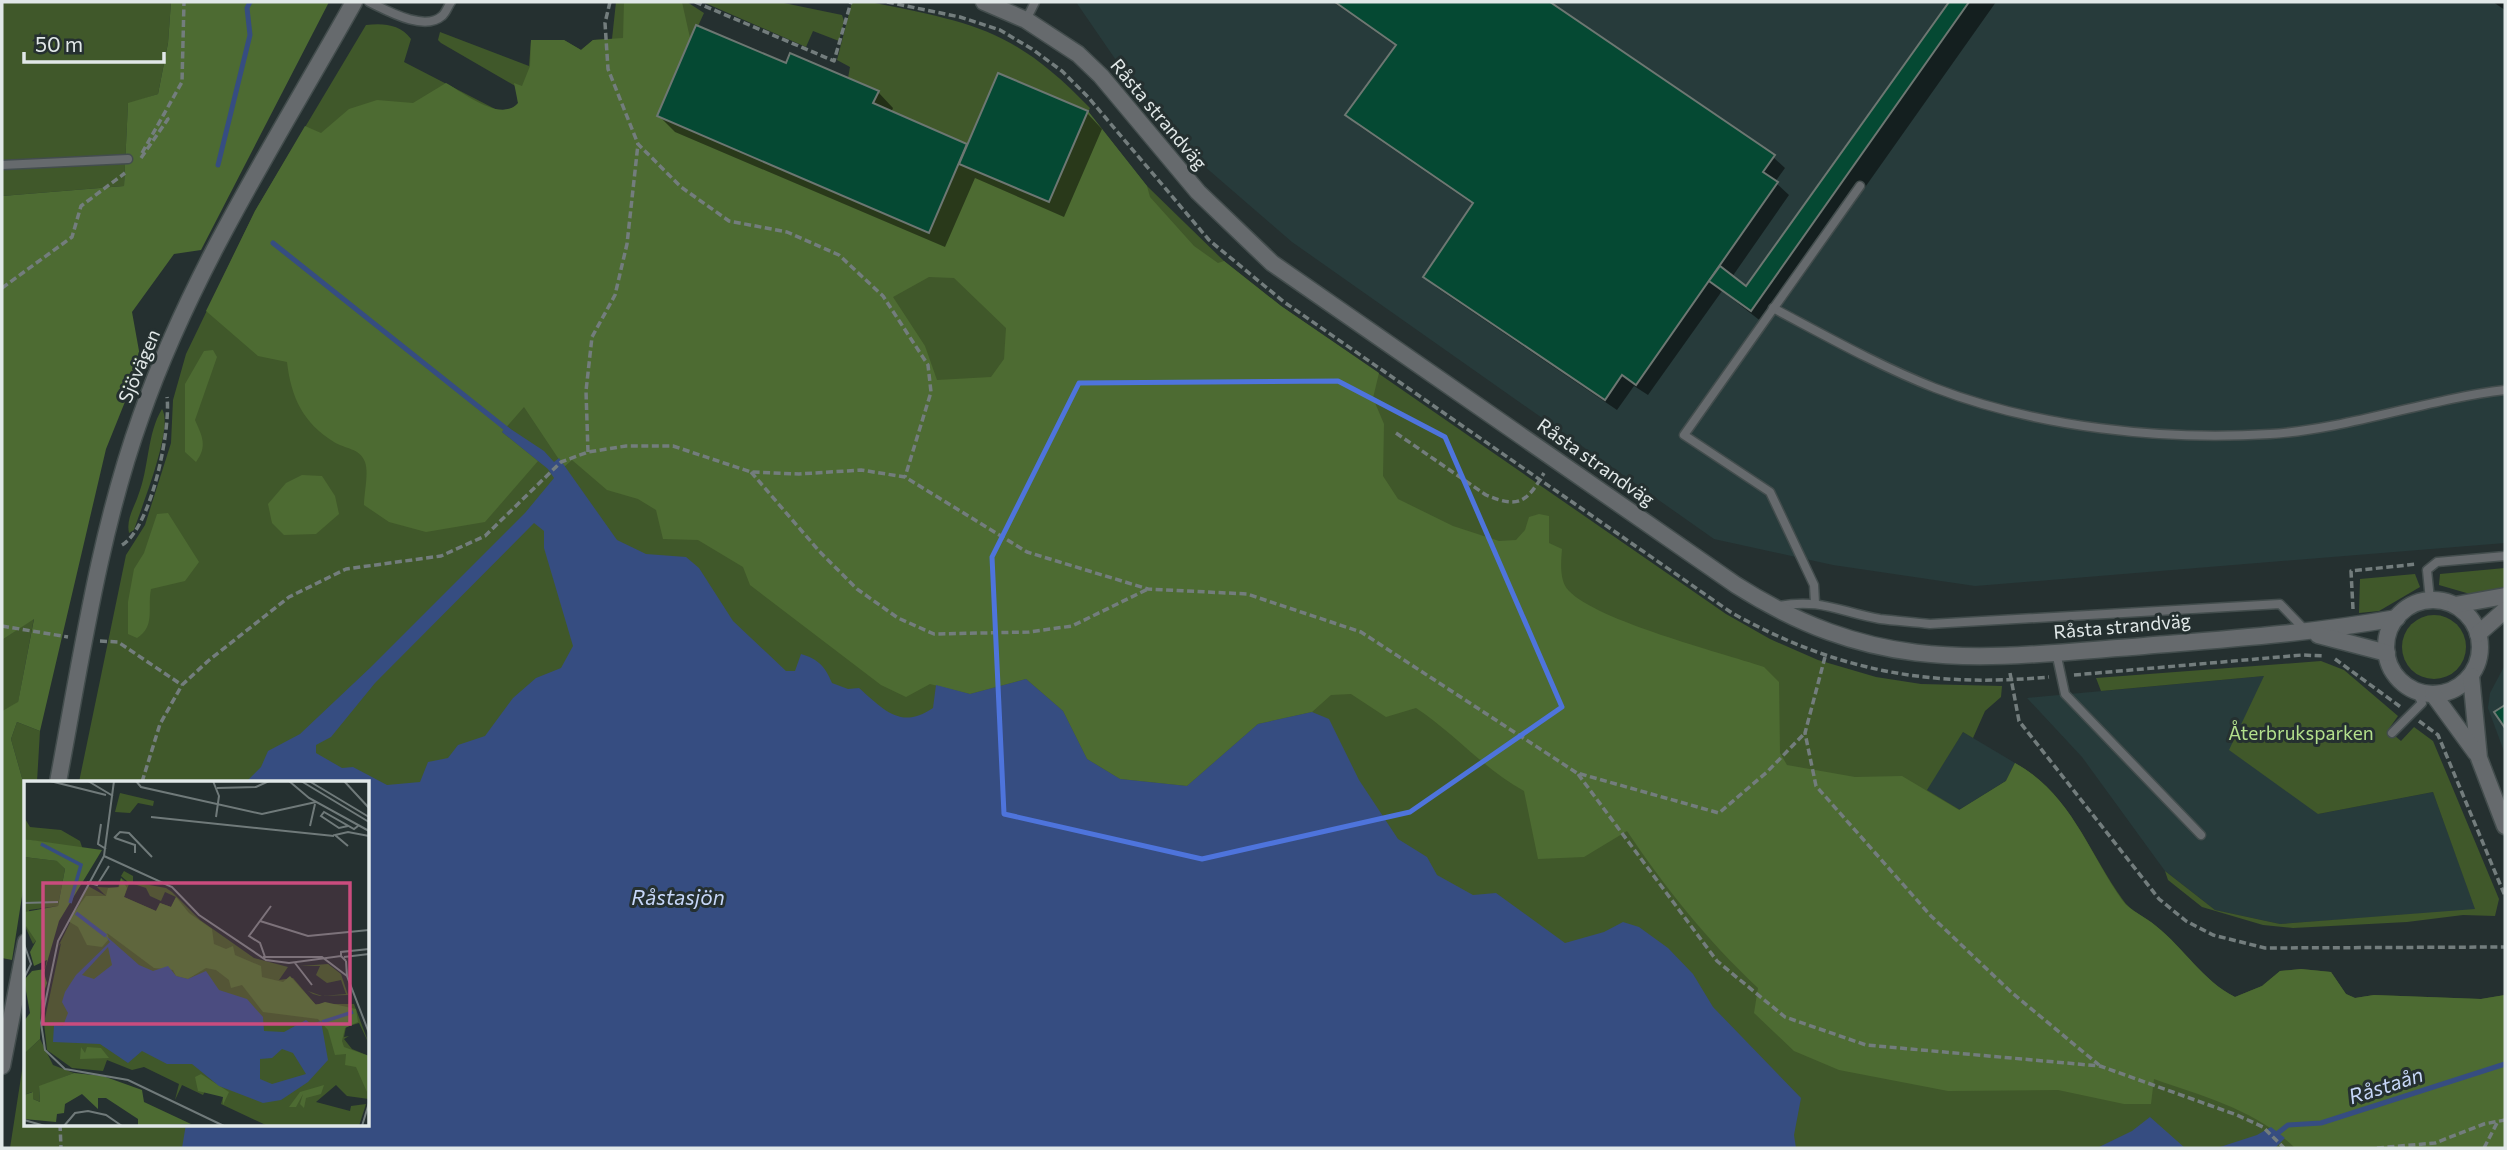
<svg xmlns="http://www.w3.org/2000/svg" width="2507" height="1150" font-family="Commissioner,sans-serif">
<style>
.built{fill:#273b3b}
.green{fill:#40582a}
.forest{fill:#4d6b32;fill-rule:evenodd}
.water{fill:#364d81;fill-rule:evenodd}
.shadow{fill:#0007}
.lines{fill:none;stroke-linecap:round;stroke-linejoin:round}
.stream{stroke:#364d81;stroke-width:5}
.building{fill:#054933;stroke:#6d7772;stroke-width:2}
.service-casing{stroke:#434d4d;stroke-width:11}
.minor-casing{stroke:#434d4d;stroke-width:19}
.path{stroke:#737d7d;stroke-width:3.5;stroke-dasharray:7 3.5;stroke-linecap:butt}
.service{stroke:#666a6d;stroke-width:8}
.minor{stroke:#666a6d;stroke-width:16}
.marked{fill:none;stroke:#4e74dc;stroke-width:5;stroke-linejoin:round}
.labels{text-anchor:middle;stroke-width:6;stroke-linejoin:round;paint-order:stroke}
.street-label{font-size:19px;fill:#e1e8e8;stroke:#253030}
.park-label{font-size:19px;fill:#b3e08c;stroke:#253030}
.water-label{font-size:21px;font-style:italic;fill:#c7d7f8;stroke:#253030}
.inset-river{fill:none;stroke:#364d81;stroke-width:3.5}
.inset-road{fill:none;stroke:#707a7a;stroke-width:2}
.view{fill:#ca4c7e;fill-opacity:0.15;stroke:#ca4c7e;stroke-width:3.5}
.inset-edge{fill:none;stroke:#e1e8e8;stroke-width:3.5}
</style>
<rect width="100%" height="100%" fill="#253030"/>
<g class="built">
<polygon points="1076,2 2505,2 2505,543 1975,586 1833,565 1714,539 1292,242 1166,133"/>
<polygon points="2505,665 2505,754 2488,708 2490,693"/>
<polygon points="2264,676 2318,814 2433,792 2476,910 2280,924 2215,910 2165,871 2082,757 2027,698"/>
<polygon points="1963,732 2015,763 2006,781 1959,810 1926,790"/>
</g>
<g class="green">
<polygon points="2,2 171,2 168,43 158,94 128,104 124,186 2,196"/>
<path d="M616,2H687L704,13L657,116L929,233L959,164L1049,202L1087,111L998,73L967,144L873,103L878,91L848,78L850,67L837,60L852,2H870C974,23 1014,29 1090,108L1088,112L1147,186L1224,261L1281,306L1726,614L1770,639L1818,660L1876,677L1921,684L2002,686L2001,697L1985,711L1973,738L1963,732L1927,790L1960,810L2006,781L2015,763C2070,793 2088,851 2123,900C2130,911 2146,917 2156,926C2184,949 2203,981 2235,997L2262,986L2280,971L2301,969L2331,972L2346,994L2355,998L2374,995L2481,999L2505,995V1148H10L26,1045V1124H368V782H79L126,555L145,525L171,443L173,400L186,354L255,211L366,25C383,23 400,24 411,39L404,62L499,111L513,108L518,104L517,87L441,43L438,40L440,32L529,66L531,40H564L581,50L593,40L612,39Z"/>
<polygon points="703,2 779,2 842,15 844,21 839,41 813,31 806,47"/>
<path d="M162,409C174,427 142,506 134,530L129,533C126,519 134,508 138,496C149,469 147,433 162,409Z"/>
<polygon points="2505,568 2505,590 2470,594 2439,585 2440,574"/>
<polygon points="2415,574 2420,587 2379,611 2359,613 2360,579"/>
<circle cx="2434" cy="647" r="32"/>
<polygon points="34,618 18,703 2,711 2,640"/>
<polygon points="2321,661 2344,670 2398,716 2388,730 2401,741 2414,727 2433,741 2499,899 2495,916 2463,915 2407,922 2293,928 2263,925 2202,907 2168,880 2165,871 2215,910 2280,924 2475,909 2433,792 2318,814 2229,750 2264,676 2101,691 2096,678"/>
<polygon points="17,722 40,731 37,782 26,782 26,792 11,739"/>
</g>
<g class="forest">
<polygon points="171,2 329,2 201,250 174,254 132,312 141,362 106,449 40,731 17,722 11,739 26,792 26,871 12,960 2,958 2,711 18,702 34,619 2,640 2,196 124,186 128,103 158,94 168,43"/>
<path d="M624,2H682L690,38L657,116L929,233L959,164L1049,202L1088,111L1147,186L1150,197L1194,246L1218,263L1224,261L1281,306L1379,373L1373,398L1384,424L1383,476L1398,499L1453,526L1499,541L1516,540L1525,530L1529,517L1539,514L1549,516V543L1562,549C1561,562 1559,581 1569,591C1598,621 1719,652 1764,667L1779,682L1780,753L1787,765L1855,777L1902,776L1959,810L2006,781L2015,763C2070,793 2088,851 2122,900C2130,911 2146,917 2156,926C2184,948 2203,981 2235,997L2262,986L2280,971L2301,969L2331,972L2346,994L2355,998L2374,995L2481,999L2505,995V1148H2295C2256,1110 2205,1097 2154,1079L2151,1104H2124L2058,1090L1948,1091L1839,1070L1794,1051L1754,1013L1758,988C1707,940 1666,889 1627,831L1584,857L1538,859L1524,791C1484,769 1454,733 1416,708L1386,717L1351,694L1331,695L1312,712L1258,724L1187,786L1120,779L1087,759L1063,711L1026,679L970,694L930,684L906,697L881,685L750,585L743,567L698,540L663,539L656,510L638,499L607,490L572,460L564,467L524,407L502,432L538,461L485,522L426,532L389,522L364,505C364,493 369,473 365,462C360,448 345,449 334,442C303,423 291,397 287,362L258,356L206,311L255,211L305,126L321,133L349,109L377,100L413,103L446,83C464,93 501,123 518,103L514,83L522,86L530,66L531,40H564L581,50L593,40L623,38ZM929,277L954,278L1006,328L1004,359L991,377L937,380L925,346L893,297Z"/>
<path d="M213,350L217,357L195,420C202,436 208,446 196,462L185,452V384L204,351Z"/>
<polygon points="302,475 322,476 335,496 339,514 316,534 284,535 272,523 268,504 286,483"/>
<path d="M168,513L199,562L185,581L151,589C147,608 156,626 137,638L128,634V602L134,569L144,553L157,514Z"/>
</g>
<g class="water">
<path d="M506,426L544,451L554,462L559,458L617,540L646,554L686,557L699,568L733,621L786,671H795L801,654C818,659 825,666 832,683L848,689L859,688C884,710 901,730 933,708L936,685L970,694L1026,679L1063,711L1087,759L1120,779L1187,786L1258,724L1312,712L1329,719L1359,780L1398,839L1427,857L1437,875L1473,895L1496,893L1565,943L1604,932L1623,922L1639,927L1668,948L1693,974L1713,1007L1801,1098L1794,1135L1796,1148H182L186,1124H368V782H246L261,767L268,751L300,734L371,667L525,513L554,478L548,469L502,432ZM534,523L544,531V548L573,646L561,668L536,678L513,698L485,736L458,745L448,758L428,762L420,782L387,785L353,767L342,768L316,753V745L331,737L375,683Z"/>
<polygon points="2150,1117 2185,1148 2097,1148 2132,1131"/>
<polygon points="2271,1127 2285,1138 2275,1148 2217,1148 2257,1135"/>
</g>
<g class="shadow">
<polygon points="1333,2 1547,2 1773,157 1785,168 1775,182 1789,195 1732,277 1746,288 1951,2 1996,2 1767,326 1722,291 1648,395 1634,386 1617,410 1437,288 1426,276 1474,205 1359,126 1347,115 1397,47"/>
<polygon points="2493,2 2505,2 2505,10"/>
<polygon points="787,66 878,92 893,108 891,113 968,146 1087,113 1102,129 1064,217 975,178 945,247 675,132 659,116"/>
</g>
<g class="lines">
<g class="stream">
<polyline points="218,165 250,35 247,8 250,2"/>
<polyline points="273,243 509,431"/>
<polyline points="2278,1133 2288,1125 2321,1123 2505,1064"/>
</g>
</g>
<g class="building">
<polygon points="1335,2 1550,2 1775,155 1763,172 1778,182 1636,385 1622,375 1605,400 1423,277 1473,203 1345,115 1396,45"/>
<polygon points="1949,2 1969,2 1751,311 1709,281 1720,266 1746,286"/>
<polygon points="696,25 786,63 790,53 879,91 873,103 967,144 929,233 657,116"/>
<polygon points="998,73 1088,111 1049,202 959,164"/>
<polygon points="2505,705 2505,728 2494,712"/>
</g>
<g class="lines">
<g class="service-casing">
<g id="service">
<path d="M369,2C386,10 424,32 442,16C446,13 448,6 451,2"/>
<polyline points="1026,20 1035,2"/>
<polyline points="2,165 128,159"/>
<path d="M1773,308C1826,336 1879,366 1935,388C2036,427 2163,441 2270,434C2349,429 2427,399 2505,390"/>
<polyline points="2430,600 2427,570 2437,562 2505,556"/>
<polyline points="1815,603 1814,585 1770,492 1684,435 1860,186"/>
<path d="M1778,606C1822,598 1839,612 1880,619C1897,621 1913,622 1930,624L2280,604L2306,631"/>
<polyline points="2056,652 2065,694 2201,835"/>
<polyline points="2392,733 2422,703 2416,691"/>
</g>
</g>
<g class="minor-casing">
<g id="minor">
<path d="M984,2L1026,20L1078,54L1101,76L1198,192L1272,263L1736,585C1881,677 1983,658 2144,646C2229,639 2313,633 2397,618"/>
<circle cx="2433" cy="647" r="47"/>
<polyline points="2455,605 2505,596"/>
<polyline points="2478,634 2505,610"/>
<polyline points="2318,635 2387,653"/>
<polyline points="2471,676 2479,758 2505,826"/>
<polyline points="2433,694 2476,753"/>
<path d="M58,782C81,660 99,533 141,416C192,270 279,136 354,2"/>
<polyline points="2,1066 26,942"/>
</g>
</g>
<g class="path">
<polyline points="610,2 605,23 608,69 638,144 681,187 729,221 787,232 839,255 883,296 928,365 931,392 905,477"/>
<polyline points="695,2 834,61 851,2"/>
<path d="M887,2L960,17L1000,30L1032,49L1062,71L1088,97L1209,240L1284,302L1732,613C1837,671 1929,688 2049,677"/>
<polyline points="142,153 182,82 184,2"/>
<polyline points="141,158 168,119 164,114"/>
<polyline points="2,288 72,237 81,206 125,173"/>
<path d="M1396,433L1486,495C1519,509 1527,502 1544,473"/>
<polyline points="588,452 586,391 592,337 615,295 627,244 638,144"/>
<polyline points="751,472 819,551 857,589 898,618 934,634 1029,632 1072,626 1148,589"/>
<path d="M122,545C151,528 171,430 167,397"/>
<polyline points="2353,609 2351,571 2417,564"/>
<polyline points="2,626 68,637"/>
<polyline points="100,641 118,642 182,685"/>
<polyline points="1825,657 1805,733 1816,786 1931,916 2011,992 2099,1065"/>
<polyline points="2335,659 2402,708"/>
<polyline points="2010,673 2019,721 2159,899 2186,921 2213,935 2265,948 2505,947"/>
<polyline points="2074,675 2302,655 2325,656"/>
<polyline points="2419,721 2438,735 2505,896"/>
<polyline points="1578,774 1717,961 1785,1017 1866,1045 2100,1066 2237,1115 2263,1127 2284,1148"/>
<polyline points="142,782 160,724 182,685 208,661 289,597 346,569 441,556 485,536 561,462 588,452 626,446 673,446 751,472 799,474 861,470 905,477 1027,552 1148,589 1247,594 1361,632 1577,773 1719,813 1767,772 1805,733"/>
<polyline points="60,1124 61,1148"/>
<polyline points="2377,1148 2435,1143 2484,1124 2505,1120"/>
<polyline points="2484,1148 2497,1123"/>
</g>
<use href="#service" class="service"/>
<use href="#minor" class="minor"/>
</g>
<path class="marked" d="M1338,381L1445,437L1562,707L1410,812L1202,859L1004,814L992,557L1079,383Z"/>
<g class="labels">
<g class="street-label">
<text transform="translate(1159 114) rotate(50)" y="7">Råsta strandväg</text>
<text transform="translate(139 366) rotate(-67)" y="7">Sjövägen</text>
<text transform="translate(1596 462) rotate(35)" y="7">Råsta strandväg</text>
<text transform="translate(2122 626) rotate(-5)" y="7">Råsta strandväg</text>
</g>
<g class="park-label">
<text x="2301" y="740">Återbruksparken</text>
</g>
<g class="water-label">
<text x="678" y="905">Råstasjön</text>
<text transform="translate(2386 1086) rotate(-18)" y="7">Råstaån</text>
</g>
</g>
<g transform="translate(24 781)">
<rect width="345" height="345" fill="#253030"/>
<path d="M96,12L130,20L129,25L114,22L106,32L91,31ZM0,36L6,46L37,49L56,60L59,69L0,58ZM0,76L34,80L41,88L34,125L5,129L12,160L9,163L0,143ZM100,90L109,95V101L142,107L148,111L176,139L230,177L264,186L255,199L269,197L291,223H330L345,263L335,242L322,246L320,256L325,255L320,258L328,268L345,275V318L323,315L312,304L292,321L326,330L327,325L342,323L335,345H244L197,323L199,316L182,308L179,314L158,304L151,319L155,303L120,286L108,289L83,279L79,290L48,287L23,269L20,242L37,162L34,166L64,105L82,115L73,106L94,107L97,97L105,103L100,116L132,130L136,122L147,126L152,116L141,111L137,120L126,115L122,107L104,101L97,95ZM304,183L317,193L324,214L296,215L289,213L284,210L298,215L322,213L317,199L303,202L292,194L296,185H276ZM16,258L29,284L50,292L15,306L16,321L9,318L8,311L0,314V273Z" fill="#40582a"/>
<path d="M0,58L78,69L35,140L20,192L23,202L17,220L16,258L0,273V240L6,232L0,199L8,190L21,188L23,179L10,185L6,171L12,160L2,145L1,131L34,125L41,88L33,80L0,76ZM97,97L103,107L100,116L132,130L136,122L147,126L152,116L165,132L188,148L190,163L202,168L209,165L211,174L237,185L238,196L259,201L266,195L292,224L301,221L332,228L334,241L321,247L318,260L320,266L345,275L343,311L332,286L321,284L322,273L311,274L304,249L294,238L239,231L218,204L207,207L205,199L192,189L182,187L164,198L152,195L149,189L130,187L83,152L85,158L78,166L63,164L54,146L44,140L62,115H82L84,107L95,106ZM57,266L61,272L63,266L77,267L85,277L56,278ZM50,292L79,295L118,309L120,321L167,343L114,345V338L82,317H74V328L58,313L41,323L40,332L33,333L32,341L0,338V314L9,311V318L16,321L15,305ZM177,293L205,311L199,324V316L174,310L171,296ZM300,304L297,313L282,317L280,327L276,323L279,313L272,326H265L276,311Z" fill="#4d6b32"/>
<path d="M81,154L115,184L129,190L144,185L152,195L164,198L182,190L195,209L223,218L239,236L240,250L260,251L282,239L287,243L297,240L304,279L284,301L257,319L239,322L195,305L168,283H143L118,270L104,282L76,263L29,261L30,244L39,245L44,232L38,221L41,211L52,194L86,161ZM84,166L88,184L70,198L58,194ZM258,268L269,272L282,293L248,303L236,298V278L248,277Z" fill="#364d81" fill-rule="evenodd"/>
<path class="inset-river" d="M17,63L57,84L46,122M52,132L82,155M298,241L329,231"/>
<path class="inset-road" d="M26,0L82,14M64,0L89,15M90,0L80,75L34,160L17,242L21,269L41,288L104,299L200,345M112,0L117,6L238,33L292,21M189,0L195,15L192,36M265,0L285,17L345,50M277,0L345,41M285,0L345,36M320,0L345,27M193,7L232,6L245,0M127,36L310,55M77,43L74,63L82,68M286,45L291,23M324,45L315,47L297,35L300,31L330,48L334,45M90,57L96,51L105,52L128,76M91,57L111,64V72M324,65L311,54L324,51L345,55M80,75L148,106L175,134L242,179L265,182L317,175L322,180M63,101L73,104L85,85M0,122L34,121M236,140L284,155L345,149M0,163L7,183L0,197M317,175V171L345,168M239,176H298L323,195M241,176L236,162L225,155L247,125M320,176L345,173M322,180L323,195L345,252M271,182L288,204M0,339L21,345M40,345L51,332L64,330L82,334L98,345M338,345L345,322"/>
<path class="view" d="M19,102H326V243H19Z"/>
<rect width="345" height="345" class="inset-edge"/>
</g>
<rect width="2507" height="1150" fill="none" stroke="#e1e8e8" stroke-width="7"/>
<path d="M24 52v10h140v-10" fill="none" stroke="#e1e8e8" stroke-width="3.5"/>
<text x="35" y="52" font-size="21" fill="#e1e8e8" stroke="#253030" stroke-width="5" paint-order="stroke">50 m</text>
</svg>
